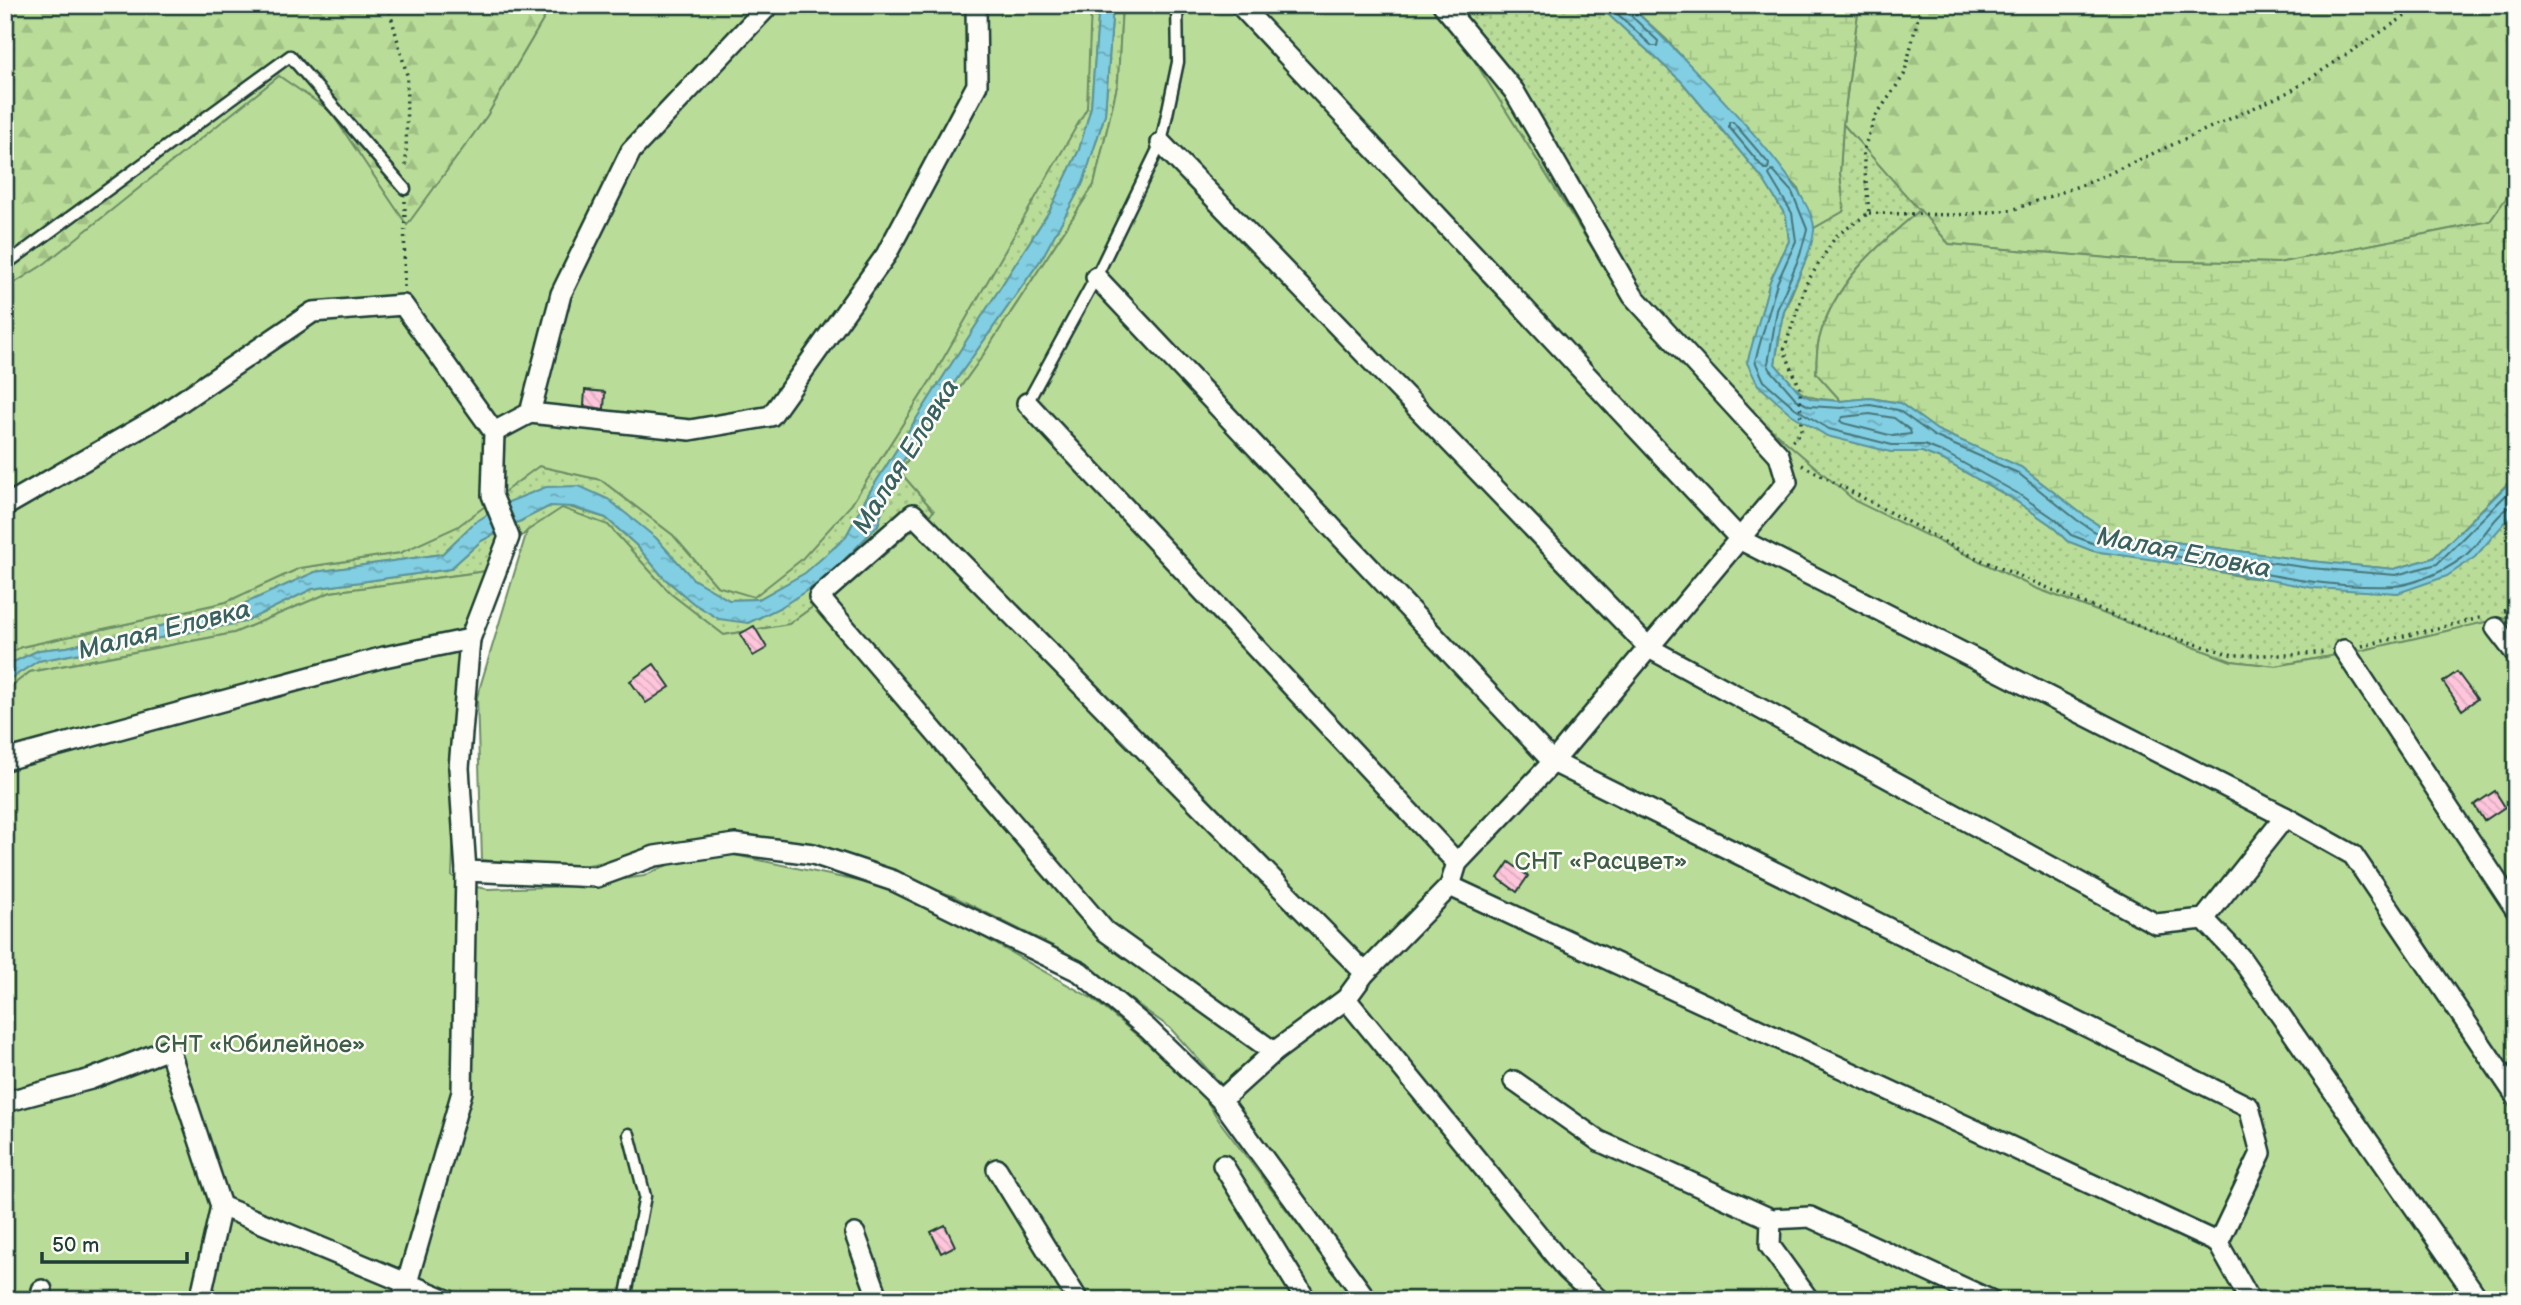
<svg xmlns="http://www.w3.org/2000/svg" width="2521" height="1305" font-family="'Balsamiq Sans',sans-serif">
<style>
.grass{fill:url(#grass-dots);stroke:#6c8d66;stroke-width:2}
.forest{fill:url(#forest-firs);stroke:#6c8d66;stroke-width:2}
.wetland{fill:url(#wetland-marsh);stroke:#6c8d66;stroke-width:2}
.garden{fill:#b9dd98;stroke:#6c8d66;stroke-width:2}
.water{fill:url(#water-ripples);stroke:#5a949c;stroke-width:2}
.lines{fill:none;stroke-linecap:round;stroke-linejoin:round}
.shore{stroke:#47777a;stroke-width:2}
.building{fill:url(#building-back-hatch);stroke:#1f3d34;stroke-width:2}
.service-casing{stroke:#1f3d34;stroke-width:15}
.minor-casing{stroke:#1f3d34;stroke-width:24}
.path{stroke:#1f3d34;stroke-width:3.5;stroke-dasharray:2 5;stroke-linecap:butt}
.service{stroke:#fdfcf7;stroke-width:10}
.minor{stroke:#fdfcf7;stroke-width:19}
.labels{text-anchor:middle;stroke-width:5;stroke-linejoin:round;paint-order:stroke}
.park-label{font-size:24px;fill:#3e5d48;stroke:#fdfcf7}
.water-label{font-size:26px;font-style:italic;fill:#386160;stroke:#fdfcf7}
</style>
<defs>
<pattern id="grass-dots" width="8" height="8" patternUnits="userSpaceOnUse" patternTransform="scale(1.75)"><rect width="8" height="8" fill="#b9dd98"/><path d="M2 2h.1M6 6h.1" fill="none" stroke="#9fbf84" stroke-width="1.8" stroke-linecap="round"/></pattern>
<pattern id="forest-firs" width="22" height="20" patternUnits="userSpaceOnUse" patternTransform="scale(1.75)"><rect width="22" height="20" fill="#b9dd98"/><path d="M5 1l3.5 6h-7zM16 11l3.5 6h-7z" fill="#9fbf84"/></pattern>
<pattern id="wetland-marsh" width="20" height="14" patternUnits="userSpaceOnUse" patternTransform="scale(1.75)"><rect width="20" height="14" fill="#b9dd98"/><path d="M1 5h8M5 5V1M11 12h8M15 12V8" fill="none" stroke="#9fbf84"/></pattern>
<pattern id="water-ripples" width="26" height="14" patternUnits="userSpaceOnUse" patternTransform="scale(1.75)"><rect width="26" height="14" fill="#82cee2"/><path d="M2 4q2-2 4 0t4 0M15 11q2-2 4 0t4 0" fill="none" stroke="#6aa8b8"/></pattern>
<pattern id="building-back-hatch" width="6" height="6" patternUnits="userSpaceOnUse" patternTransform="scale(1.75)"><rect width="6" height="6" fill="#fec5db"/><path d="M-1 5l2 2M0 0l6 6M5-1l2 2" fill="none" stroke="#d9aabd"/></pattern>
</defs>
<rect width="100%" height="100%" fill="#fdfcf7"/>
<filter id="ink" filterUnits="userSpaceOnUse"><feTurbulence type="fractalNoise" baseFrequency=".0143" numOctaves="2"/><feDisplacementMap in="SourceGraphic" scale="14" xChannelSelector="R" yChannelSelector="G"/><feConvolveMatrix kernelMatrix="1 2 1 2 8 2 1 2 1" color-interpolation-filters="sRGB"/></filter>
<g filter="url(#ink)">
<g class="grass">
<polygon points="1091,5 1099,5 1091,107 1079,150 1050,210 904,438 869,493 845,538 806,573 759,599 729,600 693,579 656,538 579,486 474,523 442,554 315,572 228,611 67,647 39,650 5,666 5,656 21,647 226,602 300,568 400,553 539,466 601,480 673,535 717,586 851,505 932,378 1086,108"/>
<polygon points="1113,5 1122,5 1118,82 1094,185 982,357 900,472 934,511 882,557 789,624 724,635 671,594 608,525 527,531 487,571 331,592 234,633 30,672 5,691 5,682 38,661 244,622 312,589 450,569 481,541 550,506 562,505 606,518 637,546 663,577 693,603 748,623 781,607 829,576 878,525 892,480 923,427 1042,258 1083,182 1105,114"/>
<polygon points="1435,5 1598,5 1682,82 1763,179 1786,216 1789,241 1770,281 1748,363 1874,447 1891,452 1922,452 1943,460 2013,499 2051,525 2067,541 2093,551 2155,559 2244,577 2398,593 2505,521 2516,510 2516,615 2364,650 2276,666 2231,661 2035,588 1854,501 1630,308 1454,28"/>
<path d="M1843,124L1920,210C1878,245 1832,285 1819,340C1816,350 1817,362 1816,373L1841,401C1799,398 1802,395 1775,364L1784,312L1807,257L1814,228L1844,211L1840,173Z"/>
</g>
<g class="forest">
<polygon points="5,5 552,5 487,116 407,226 330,111 43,265 5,289"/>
<polygon points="1859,5 2516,5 2516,184 2491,221 2278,263 2131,260 1949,244 1843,124"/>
</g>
<g class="wetland">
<polygon points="1629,5 1859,5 1843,124 1840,173 1844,211 1814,228 1798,188 1667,40"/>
<path d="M2516,184V475L2433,558L2394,569L2310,561L2110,533L2082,514L2021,467L1937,430L1900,403L1870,398L1841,401L1816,373C1817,362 1816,351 1819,340C1832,285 1878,245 1920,210L1949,244L2131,260L2278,263L2490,221Z"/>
</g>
<g class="garden">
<polygon points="552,5 1091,5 1087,108 932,378 851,505 801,560 754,597 717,586 673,535 601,480 539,466 457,527 400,553 300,568 226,602 21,647 5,656 5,289 43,265 279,76 330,111 407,225 487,116"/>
<polygon points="1122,5 1435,5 1454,28 1630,308 1855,501 2035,588 2231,661 2276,666 2364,650 2516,615 2516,1300 1381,1300 1219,1082 1170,1028 1067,953 953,896 815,847 709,836 641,855 572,868 482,860 477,697 527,531 562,508 608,525 671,594 724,635 789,624 882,557 934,511 900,472 982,357 1094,185 1118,82"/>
<polygon points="487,571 464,626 458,720 452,876 476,887 488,889 576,886 644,876 682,858 730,854 900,890 1093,999 1195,1083 1220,1122 1355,1300 5,1300 5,691 30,672 234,633 331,592"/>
</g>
<g class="water">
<polygon points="1099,5 1113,5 1105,114 1083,183 1042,258 923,427 892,480 878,525 829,576 781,607 748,623 719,619 693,603 663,577 637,546 606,518 573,507 550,506 481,541 450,569 312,589 244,622 38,661 5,682 5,666 39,650 67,647 228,611 315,572 442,554 474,523 506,503 546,487 579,486 608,499 656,538 693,579 729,600 759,599 805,573 845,538 869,493 904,438 1050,210 1079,150 1091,107"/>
<path d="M1598,5H1629C1664,38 1819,189 1814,231C1810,260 1792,284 1784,311C1779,328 1778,347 1775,364L1801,394L1812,399L1841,401L1870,398L1900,403L1937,430L2021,467L2082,514L2110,533L2310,561L2394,569L2433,558L2516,476V510L2475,557L2447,576L2398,593L2314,588L2155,560L2093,551L2067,541L2051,525L2013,499L1943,460L1922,452H1891L1827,436L1791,414L1758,385L1747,363L1770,281L1789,241L1786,216L1763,179L1682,82Z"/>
</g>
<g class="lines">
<g class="shore">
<polyline points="1608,5 1652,46 1657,46 1658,41 1628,13 1625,5"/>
<polygon points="1729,122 1733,122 1769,164 1768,169 1764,169 1729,127"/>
<polygon points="1772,170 1792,192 1807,229 1800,255 1777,310 1768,364 1770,369 1796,399 1809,406 1841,408 1870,405 1898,410 1934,436 2018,473 2077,520 2106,539 2107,544 2095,544 2071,535 2055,519 2017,493 1945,453 1924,445 1892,445 1829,429 1795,408 1764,381 1755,361 1777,283 1796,241 1792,213 1769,175"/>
<polygon points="1870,414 1894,418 1910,430 1911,434 1893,436 1843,423 1840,421 1843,417"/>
<path d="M2516,485L2437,564L2396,575L2310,568L2176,549L2172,554L2175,556C2245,570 2322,589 2394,586C2409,585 2432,576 2445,569C2454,564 2465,557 2471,550C2483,538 2500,507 2516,505"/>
</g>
</g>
<g class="building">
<polygon points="585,390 605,392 604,409 584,406"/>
<polygon points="754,626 767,648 753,656 740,634"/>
<polygon points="654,664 670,687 646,703 630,681"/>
<polygon points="2457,672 2477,699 2462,710 2443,682"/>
<polygon points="2495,791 2505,807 2484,821 2474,805"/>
<polygon points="1509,862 1528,876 1517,892 1498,878"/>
<polygon points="945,1225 955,1246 941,1253 931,1232"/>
</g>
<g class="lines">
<g class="service-casing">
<g id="service">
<polyline points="5,265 290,56 405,189"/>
<polyline points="1027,403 1096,277 1161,143 1178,62 1177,5"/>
<polyline points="625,1300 645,1196 629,1134"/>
</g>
</g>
<g class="minor-casing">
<g id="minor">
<polyline points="1240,5 1741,540 2285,817 2353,855 2516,1096"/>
<polyline points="1161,143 1649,648 2156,924 2204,919 2285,817"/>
<polyline points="1096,277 1553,762 2249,1107 2261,1153 2218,1243 2250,1300"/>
<polyline points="1027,403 1457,863"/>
<polyline points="530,413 561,294 631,151 769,5"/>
<polyline points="494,432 530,413 690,430 771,416 886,255 977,85 976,5"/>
<polyline points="5,506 154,420 313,312 403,305 494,432 492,495 509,537 470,639 459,768 466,871 462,1092 402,1300"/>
<polyline points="2496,628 2516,654"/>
<polyline points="2344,650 2516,910"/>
<polyline points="5,760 384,657 470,639"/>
<polyline points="466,871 597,877 655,856 735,844 813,854 894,881 1080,972 1148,1029 1221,1100 1367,1300"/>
<polyline points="1450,886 2218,1243"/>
<polyline points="2204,919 2240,957 2479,1300"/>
<polyline points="1346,999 1566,1269 1599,1300"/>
<polyline points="1274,1052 1105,931 819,597 913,514 1365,973"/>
<polyline points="1514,1081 1599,1141 1771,1219 1810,1217 1990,1300"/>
<polyline points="1221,1100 1274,1052 1346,999 1365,973 1450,886 1457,863 1553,762 1787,482 1779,455 1633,296 1514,91 1443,5"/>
<polyline points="5,1102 91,1079 169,1049 221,1206 200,1300"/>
<polyline points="1223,1165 1306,1300"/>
<polyline points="997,1169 1078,1300"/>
<polyline points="221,1206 447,1300"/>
<polyline points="1771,1219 1770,1246 1809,1300"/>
<polyline points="855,1234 879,1300"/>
<polyline points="42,1300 42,1290"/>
</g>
</g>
<g class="path">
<polyline points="388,5 407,75 406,168"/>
<polyline points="1869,213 1957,215 2012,210 2090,182 2291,91 2422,5"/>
<polyline points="404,287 405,201"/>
<polyline points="1792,441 1801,431 1800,388 1784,350 1806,284 1836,236 1869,213 1863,151 1875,117 1904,75 1921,5"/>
<polyline points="1802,465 1965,553 2148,630 2233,655 2291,655 2326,652"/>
<polyline points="2504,611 2516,608"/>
<polyline points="2362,646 2480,618"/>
</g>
<use href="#service" class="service"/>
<use href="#minor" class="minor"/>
</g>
</g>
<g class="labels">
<g class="park-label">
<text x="1601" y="869">СНТ «Расцвет»</text>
<text x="260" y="1052">СНТ «Юбилейное»</text>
</g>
<g class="water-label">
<text transform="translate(905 456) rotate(-58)" y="9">Малая Еловка</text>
<text transform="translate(2184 552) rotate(11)" y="9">Малая Еловка</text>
<text transform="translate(164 629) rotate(-14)" y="9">Малая Еловка</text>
</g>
</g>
<rect width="2521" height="1305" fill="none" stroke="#fdfcf7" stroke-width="28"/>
<rect x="14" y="14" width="2493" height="1277" fill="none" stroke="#1f3d34" stroke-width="2.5" filter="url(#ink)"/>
<path d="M42 1252v10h145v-10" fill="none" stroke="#1f3d34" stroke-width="3.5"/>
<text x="52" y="1252" font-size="21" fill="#1f3d34" stroke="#fdfcf7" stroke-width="5" paint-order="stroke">50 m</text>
</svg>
